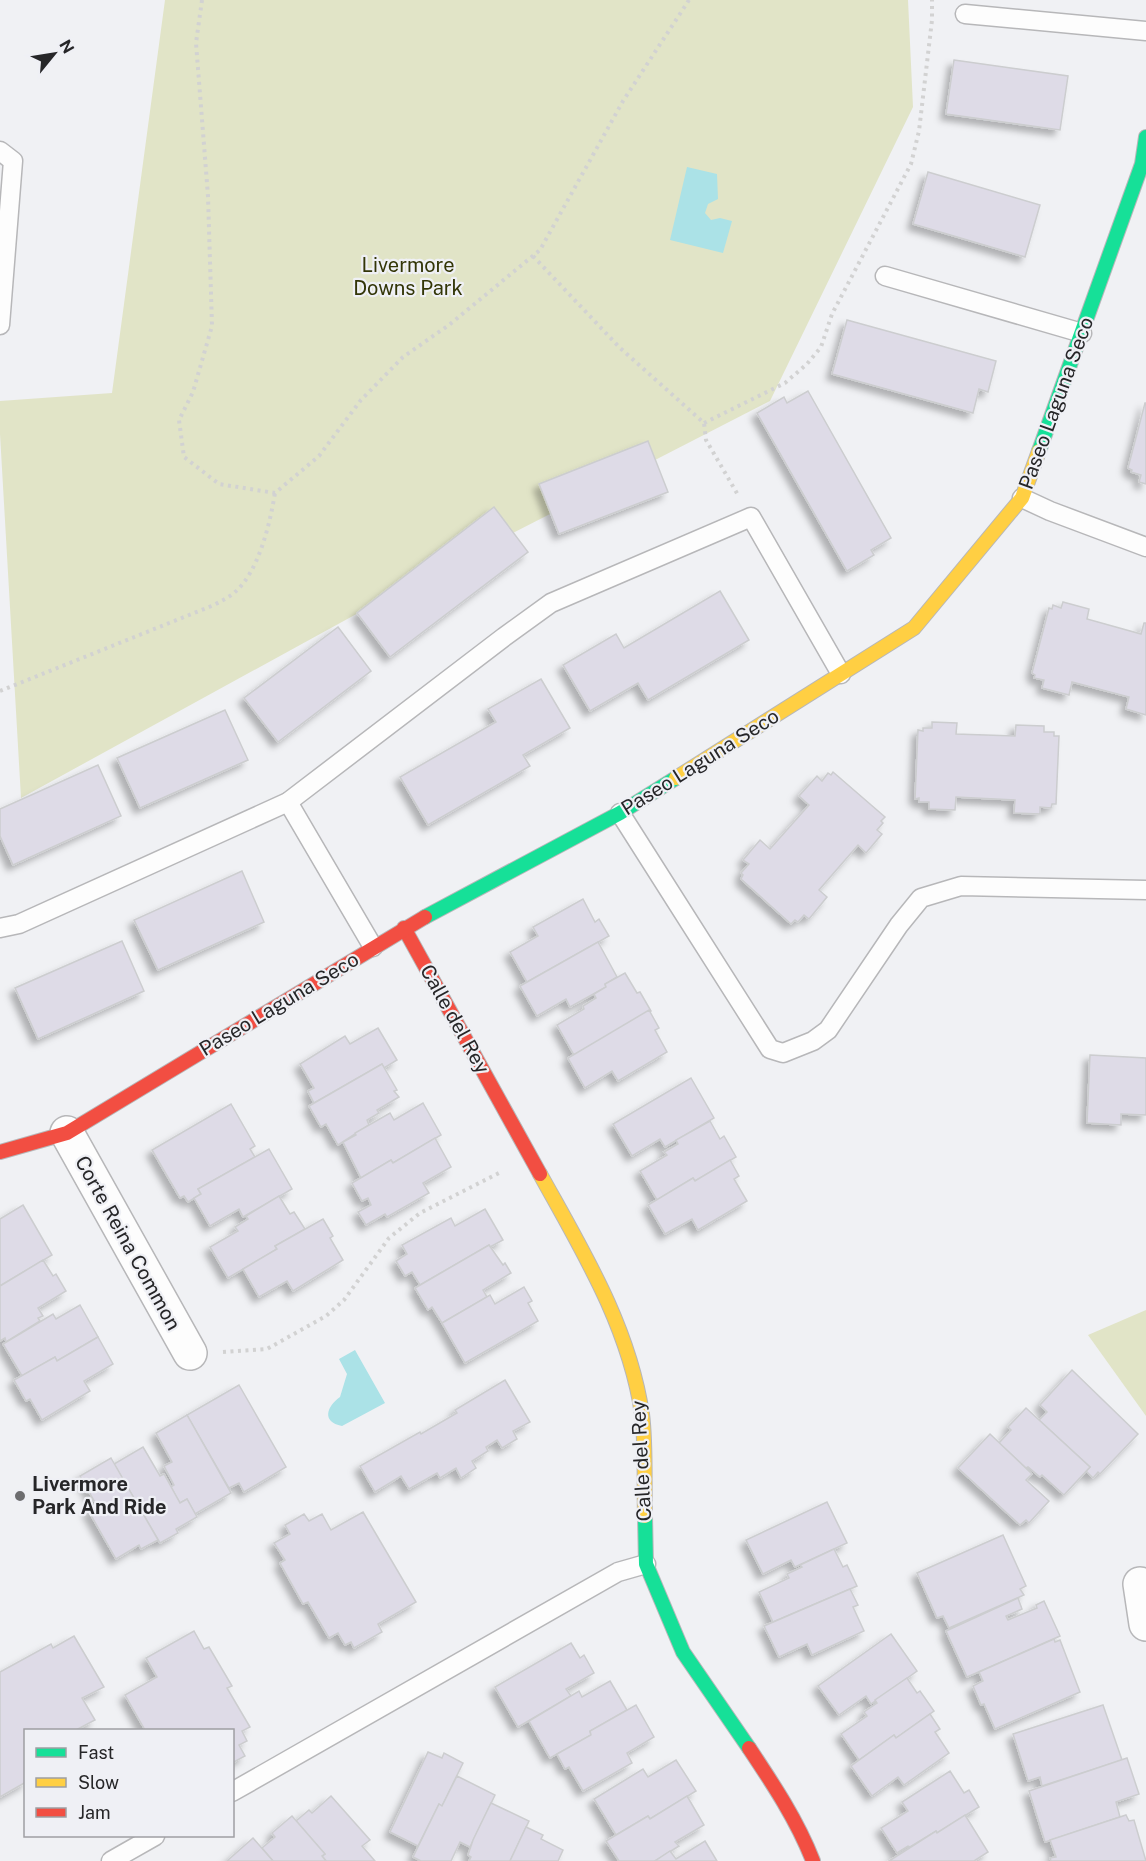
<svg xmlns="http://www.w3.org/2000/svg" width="1146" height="1861" font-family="'Public Sans',sans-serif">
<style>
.park{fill:#e1e4c7}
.water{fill:#abe2e7}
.building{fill:#dedbe7;stroke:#cccdcf;stroke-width:1.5;filter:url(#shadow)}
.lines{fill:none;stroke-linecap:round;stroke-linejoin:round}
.lane-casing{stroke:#b7b7b9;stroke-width:21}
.street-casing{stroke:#b7b7b9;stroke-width:36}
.fast-casing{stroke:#b7b7b9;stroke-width:16}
.slow-casing{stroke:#b7b7b9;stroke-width:16}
.jam-casing{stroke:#b7b7b9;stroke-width:16}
.path{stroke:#d2d2d2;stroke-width:4;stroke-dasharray:3 4.5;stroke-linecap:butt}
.lane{stroke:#fdfdfd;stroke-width:18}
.street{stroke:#fdfdfd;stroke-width:33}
.fast{stroke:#16e098;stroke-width:14}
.slow{stroke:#ffcf43;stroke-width:14}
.jam{stroke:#f24e42;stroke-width:14}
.poi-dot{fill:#6d6d6f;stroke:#eff0f5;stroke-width:2}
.labels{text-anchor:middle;stroke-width:4.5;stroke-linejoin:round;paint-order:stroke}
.park-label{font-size:20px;fill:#333607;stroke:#eff0f5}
.street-label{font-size:20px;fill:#262628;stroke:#eff0f5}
.poi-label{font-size:20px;font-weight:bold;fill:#262628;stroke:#eff0f5;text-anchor:start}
</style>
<defs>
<filter id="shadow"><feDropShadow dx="-5.5" dy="5.5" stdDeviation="3" flood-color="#0004"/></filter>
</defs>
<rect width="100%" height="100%" fill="#f0f1f4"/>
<g class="park">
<polygon points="165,0 908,0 913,107 770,401 371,606 21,798 0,434 0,401 112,393"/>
<polygon points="1146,1310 1146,1416 1088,1335"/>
</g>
<g class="water">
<polygon points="687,167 717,174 718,199 708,204 705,213 711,220 720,218 732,221 723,253 670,240"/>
<path d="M355,1350L385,1403L342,1426C321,1422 327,1406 340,1397L347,1374L339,1359Z"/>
</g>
<g class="building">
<polygon points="954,60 1068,76 1060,130 946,114"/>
<polygon points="928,172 1040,205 1025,257 913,224"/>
<polygon points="847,320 996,361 988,392 979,389 973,413 832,374"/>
<polygon points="808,391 891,538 871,550 874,555 847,571 757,413 784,397 787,403"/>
<polygon points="1145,403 1146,403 1146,484 1139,482 1141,475 1131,472 1132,470 1128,468"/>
<polygon points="648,441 668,492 559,534 539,484"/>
<polygon points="494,507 528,552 390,657 357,613"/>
<polygon points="720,591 749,640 648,700 638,683 590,711 563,665 616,634 624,648"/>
<polygon points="1063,602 1089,609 1087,619 1141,634 1144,623 1146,623 1146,715 1126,709 1129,697 1072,682 1069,695 1042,688 1044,680 1034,678 1035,675 1032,673 1049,608 1052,609 1053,605 1061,608"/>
<polygon points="338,627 371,671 278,742 244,698"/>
<polygon points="541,679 570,728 523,755 530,766 428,825 400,777 496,722 488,709"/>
<polygon points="225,710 248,760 140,808 117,758"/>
<polygon points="932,722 957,723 956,734 1015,736 1016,725 1044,726 1044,732 1054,732 1054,736 1059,736 1056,804 1052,804 1051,808 1040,807 1040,814 1014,813 1015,800 956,797 955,810 929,809 929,802 919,802 919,798 915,799 918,730 923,731 923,728 932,728"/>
<polygon points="98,765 121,816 13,865 0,836 0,809"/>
<polygon points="833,772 885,817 881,821 883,823 877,830 882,834 866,853 858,845 819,890 827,897 809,919 804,915 798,922 795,920 791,924 741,879 743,875 741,873 749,864 743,860 760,840 770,849 809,805 799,796 817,776 822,781 828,773 831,775"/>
<polygon points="242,871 264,922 158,970 134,920"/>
<polygon points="583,899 595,922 599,919 609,936 527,982 510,952 538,936 533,927"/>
<polygon points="122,941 144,991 38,1039 15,988"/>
<polygon points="598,942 617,977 605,984 606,987 570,1007 566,999 537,1016 520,986"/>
<polygon points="625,973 637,993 640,992 651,1011 574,1055 557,1025 584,1009 583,1006 596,998 594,994 606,987 605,984"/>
<polygon points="649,1010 659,1028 655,1030 667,1052 618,1081 612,1071 585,1088 568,1058"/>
<polygon points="378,1028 397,1060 384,1068 382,1064 314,1103 308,1091 314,1088 300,1064 345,1036 350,1044"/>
<polygon points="1090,1055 1146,1058 1146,1115 1121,1114 1121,1125 1087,1123"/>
<polygon points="382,1064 397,1090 394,1091 399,1097 377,1110 379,1113 367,1120 369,1125 338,1145 326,1124 321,1127 309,1106"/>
<polygon points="691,1078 714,1118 665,1147 660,1139 632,1156 613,1124"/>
<polygon points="423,1103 441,1135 393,1163 391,1160 361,1178 343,1142 356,1135 355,1133 390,1113 394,1120"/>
<polygon points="231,1104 255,1146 250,1149 255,1157 198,1189 201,1194 188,1202 184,1196 180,1198 152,1150"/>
<polygon points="710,1121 720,1139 724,1136 736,1157 695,1181 693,1178 657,1200 640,1171 667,1155 664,1152 678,1144 676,1140"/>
<polygon points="435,1138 451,1167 423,1183 429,1193 387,1217 385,1214 366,1225 358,1212 371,1205 368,1198 362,1201 352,1183 391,1160 393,1163"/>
<polygon points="269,1149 292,1189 243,1217 239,1209 210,1226 194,1198 201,1194 198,1189"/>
<polygon points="730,1160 739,1176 734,1179 747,1201 698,1230 692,1219 665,1234 648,1205 693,1178 695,1181"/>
<polygon points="279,1196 290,1214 294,1212 305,1229 275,1246 277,1249 228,1278 210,1247 238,1231 235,1227 248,1219 246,1216"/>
<polygon points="23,1205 52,1255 0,1286 0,1219"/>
<polygon points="485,1209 503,1240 490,1247 489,1245 420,1285 412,1272 405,1276 396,1261 407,1254 402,1245 451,1218 455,1226"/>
<polygon points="323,1219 333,1236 330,1238 343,1260 293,1291 287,1281 259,1297 243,1269 277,1249 275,1246"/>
<polygon points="489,1245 503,1265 505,1263 511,1273 483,1290 487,1297 442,1323 432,1307 428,1310 415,1288"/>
<polygon points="43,1260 53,1276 56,1274 66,1291 38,1308 43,1316 38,1318 40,1321 6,1342 5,1338 0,1341 0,1286"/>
<polygon points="524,1287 532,1301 528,1303 538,1321 465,1363 442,1323 490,1295 495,1304"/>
<polygon points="80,1305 98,1337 57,1361 55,1357 22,1376 3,1344 53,1314 56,1319"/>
<polygon points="98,1337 113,1364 84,1381 90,1391 42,1420 30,1399 26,1401 14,1380 55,1357 57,1361"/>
<polygon points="1072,1370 1138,1434 1100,1474 1098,1472 1093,1478 1086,1471 1090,1467 1039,1420 1047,1412 1040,1405"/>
<polygon points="505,1380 530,1422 513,1431 517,1439 502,1448 497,1440 486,1447 488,1451 472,1461 476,1468 461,1478 456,1468 440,1478 437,1473 409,1489 401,1476 375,1492 360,1466 420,1432 421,1434 457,1413 455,1410"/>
<polygon points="239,1385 286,1467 244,1492 239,1483 229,1488 187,1415"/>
<polygon points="1026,1408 1090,1467 1064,1495 1042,1475 1040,1477 1028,1467 1026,1468 999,1443 1011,1430 1008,1427"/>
<polygon points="187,1415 231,1493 195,1514 187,1499 180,1503 171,1487 174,1485 164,1466 172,1462 156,1433"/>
<polygon points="990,1434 1032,1474 1026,1480 1049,1501 1029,1523 1026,1520 1020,1525 958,1468"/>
<polygon points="143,1447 160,1476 164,1474 180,1503 187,1499 197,1517 176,1529 178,1533 160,1543 114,1464"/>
<polygon points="111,1458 158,1540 141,1549 139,1545 116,1559 88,1510 97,1506 80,1476"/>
<polygon points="827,1502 847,1543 795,1567 791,1560 763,1574 746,1540"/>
<polygon points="363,1512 416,1602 378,1624 382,1632 354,1648 351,1642 345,1645 338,1633 329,1638 308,1602 303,1604 280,1563 285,1560 274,1543 290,1534 285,1525 304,1514 309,1521 322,1514 331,1530"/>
<polygon points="1003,1535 1026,1586 1020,1589 1024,1595 949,1628 943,1616 937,1618 917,1573"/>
<polygon points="834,1549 843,1567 847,1565 857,1586 773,1622 759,1592 789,1578 787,1574 802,1567 800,1565"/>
<polygon points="850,1589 858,1605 853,1607 864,1631 812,1655 807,1644 779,1657 764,1626"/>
<polygon points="1018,1598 1022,1609 1006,1616 1008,1620 1037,1608 1036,1605 1044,1601 1060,1636 967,1677 946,1631"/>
<polygon points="194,1631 204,1649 209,1647 232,1686 227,1688 250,1727 242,1731 247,1741 239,1745 245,1756 232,1763 232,1730 145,1730 125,1695 157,1677 146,1658"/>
<polygon points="891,1634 917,1671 871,1704 866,1696 839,1715 818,1686"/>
<polygon points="74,1636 104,1687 82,1698 95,1720 76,1730 26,1730 26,1782 0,1797 0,1672 51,1644 53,1648"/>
<polygon points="1054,1639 1055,1642 1060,1640 1080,1692 995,1729 984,1704 981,1705 973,1686 983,1681 979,1672"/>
<polygon points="571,1643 580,1658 584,1655 594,1673 566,1689 571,1696 518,1727 495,1687"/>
<polygon points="907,1678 917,1693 920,1691 934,1711 896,1738 894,1735 859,1760 841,1734 867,1716 864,1712 877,1703 875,1700"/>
<polygon points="610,1681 627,1710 590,1731 591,1735 550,1758 529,1721 579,1691 582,1697"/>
<polygon points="636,1705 654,1737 627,1753 632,1763 583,1791 569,1767 565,1769 557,1754 591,1735 590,1731"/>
<polygon points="1103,1705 1122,1760 1042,1786 1040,1777 1028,1781 1013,1734"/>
<polygon points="930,1714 940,1729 935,1732 949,1753 904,1785 898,1777 872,1796 851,1766 894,1735 896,1738"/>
<polygon points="428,1752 442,1758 444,1753 463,1763 442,1806 439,1804 418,1846 390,1832"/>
<polygon points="1127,1758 1139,1794 1116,1802 1120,1817 1045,1842 1029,1791"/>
<polygon points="676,1760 696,1791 650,1819 648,1816 616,1835 594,1799 643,1769 648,1777"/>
<polygon points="950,1771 964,1793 969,1790 979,1807 937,1833 936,1831 910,1847 908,1846 897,1853 881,1828 908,1811 902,1802"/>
<polygon points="457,1776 495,1795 470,1847 460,1842 451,1861 421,1861 413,1857 439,1804 442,1806"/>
<polygon points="331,1796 370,1840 362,1846 375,1861 326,1861 322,1856 325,1854 296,1821 309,1810 312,1813"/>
<polygon points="687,1796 704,1825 675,1842 679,1846 655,1861 619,1861 606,1841 648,1816 650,1819"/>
<polygon points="491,1803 529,1821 510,1861 469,1861 471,1857 468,1855 473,1840"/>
<polygon points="965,1815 988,1852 974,1861 889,1861 936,1831 937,1833"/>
<polygon points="1126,1815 1129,1821 1134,1820 1146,1861 1051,1861 1050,1858 1056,1857 1050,1840"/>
<polygon points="292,1816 325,1854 322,1856 326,1861 273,1861 262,1848 275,1837 272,1833"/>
<polygon points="526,1827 543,1835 541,1839 563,1850 558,1861 510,1861"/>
<polygon points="253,1838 273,1861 227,1861"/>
<polygon points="705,1841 717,1861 655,1861 670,1851 676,1859"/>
</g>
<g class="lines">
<g class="lane-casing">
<g id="lane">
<polyline points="965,14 1146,31"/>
<polyline points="0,151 13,161 0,325"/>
<polyline points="885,276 1082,333"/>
<polyline points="1022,498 1050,511 1146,547"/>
<polyline points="288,802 373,947"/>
<polyline points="620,813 770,1049 783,1053 813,1041 828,1030 899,925 921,898 961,886 1146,890"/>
<polyline points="0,928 19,924 288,802 504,637 551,603 751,517 841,674"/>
<polyline points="232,1792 618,1572 646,1564"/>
<polyline points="111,1861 155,1836"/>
</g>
</g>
<g class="street-casing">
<g id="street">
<polyline points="67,1133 190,1353"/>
<polyline points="1140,1584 1146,1624"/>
</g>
</g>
<g class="fast-casing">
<g id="fast">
<polyline points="1039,451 1142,164 1146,137"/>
<polyline points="425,917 620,813 676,778"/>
<polyline points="645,1516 646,1564 683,1652 749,1748"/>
</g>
</g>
<g class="slow-casing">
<g id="slow">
<polyline points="676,778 914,628 1022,498 1039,451"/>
<path d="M540,1174C582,1250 629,1326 642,1414C646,1444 644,1484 645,1516"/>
</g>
</g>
<g class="jam-casing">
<g id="jam">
<polyline points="404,928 540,1174"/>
<polyline points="0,1152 67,1133 425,917"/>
<path d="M749,1748C773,1784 797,1820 813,1861"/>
</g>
</g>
<g class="path">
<polyline points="202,0 196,43 208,196 212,326 193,392 179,420 184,457 219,484 275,493 319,456 361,400 403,357 449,325 540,250 623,101 689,0"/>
<polyline points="533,256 620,348 704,423 706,440 738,495"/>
<polyline points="704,423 785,383 807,364 821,347 832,314 911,164 919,131 932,20 932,0"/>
<path d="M0,691L214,605C221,601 228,598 234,593C259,572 270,523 275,493"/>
<polyline points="223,1352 267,1349 326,1316 344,1300 389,1238 420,1213 501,1172"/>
</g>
<use href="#lane" class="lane"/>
<use href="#street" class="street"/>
<use href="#fast" class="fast"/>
<use href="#slow" class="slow"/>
<use href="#jam" class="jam"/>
</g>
<circle class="poi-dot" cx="20" cy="1496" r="6"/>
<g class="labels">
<g class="park-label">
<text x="408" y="272">Livermore<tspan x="408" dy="23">Downs Park</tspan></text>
</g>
<g class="street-label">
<text transform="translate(1056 403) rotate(-70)" y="7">Paseo Laguna Seco</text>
<text transform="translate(700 762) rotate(-32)" y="7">Paseo Laguna Seco</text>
<text transform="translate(279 1004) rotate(-31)" y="7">Paseo Laguna Seco</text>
<text transform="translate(455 1019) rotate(61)" y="7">Calle del Rey</text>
<text transform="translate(128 1243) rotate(61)" y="7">Corte Reina Common</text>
<text transform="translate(641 1461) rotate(-93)" y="7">Calle del Rey</text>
</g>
<g class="poi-label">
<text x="32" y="1491">Livermore<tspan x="32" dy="23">Park And Ride</tspan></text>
</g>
</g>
<rect x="24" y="1729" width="210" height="108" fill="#eff0f5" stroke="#9f9fa3" stroke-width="1.5"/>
<rect x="36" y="1748" width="30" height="9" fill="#16e098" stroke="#9f9fa3" stroke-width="1.5"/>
<text x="78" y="1759" font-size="18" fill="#262628">Fast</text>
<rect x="36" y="1778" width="30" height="9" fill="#ffcf43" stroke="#9f9fa3" stroke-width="1.5"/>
<text x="78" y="1789" font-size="18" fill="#262628">Slow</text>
<rect x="36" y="1808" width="30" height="9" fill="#f24e42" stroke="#9f9fa3" stroke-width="1.5"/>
<text x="78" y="1819" font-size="18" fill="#262628">Jam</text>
<g transform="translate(54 54) rotate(60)" stroke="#eff0f5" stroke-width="4.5" paint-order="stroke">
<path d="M0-4.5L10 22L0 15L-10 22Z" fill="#262628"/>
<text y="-9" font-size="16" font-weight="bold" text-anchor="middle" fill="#262628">N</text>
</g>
</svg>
